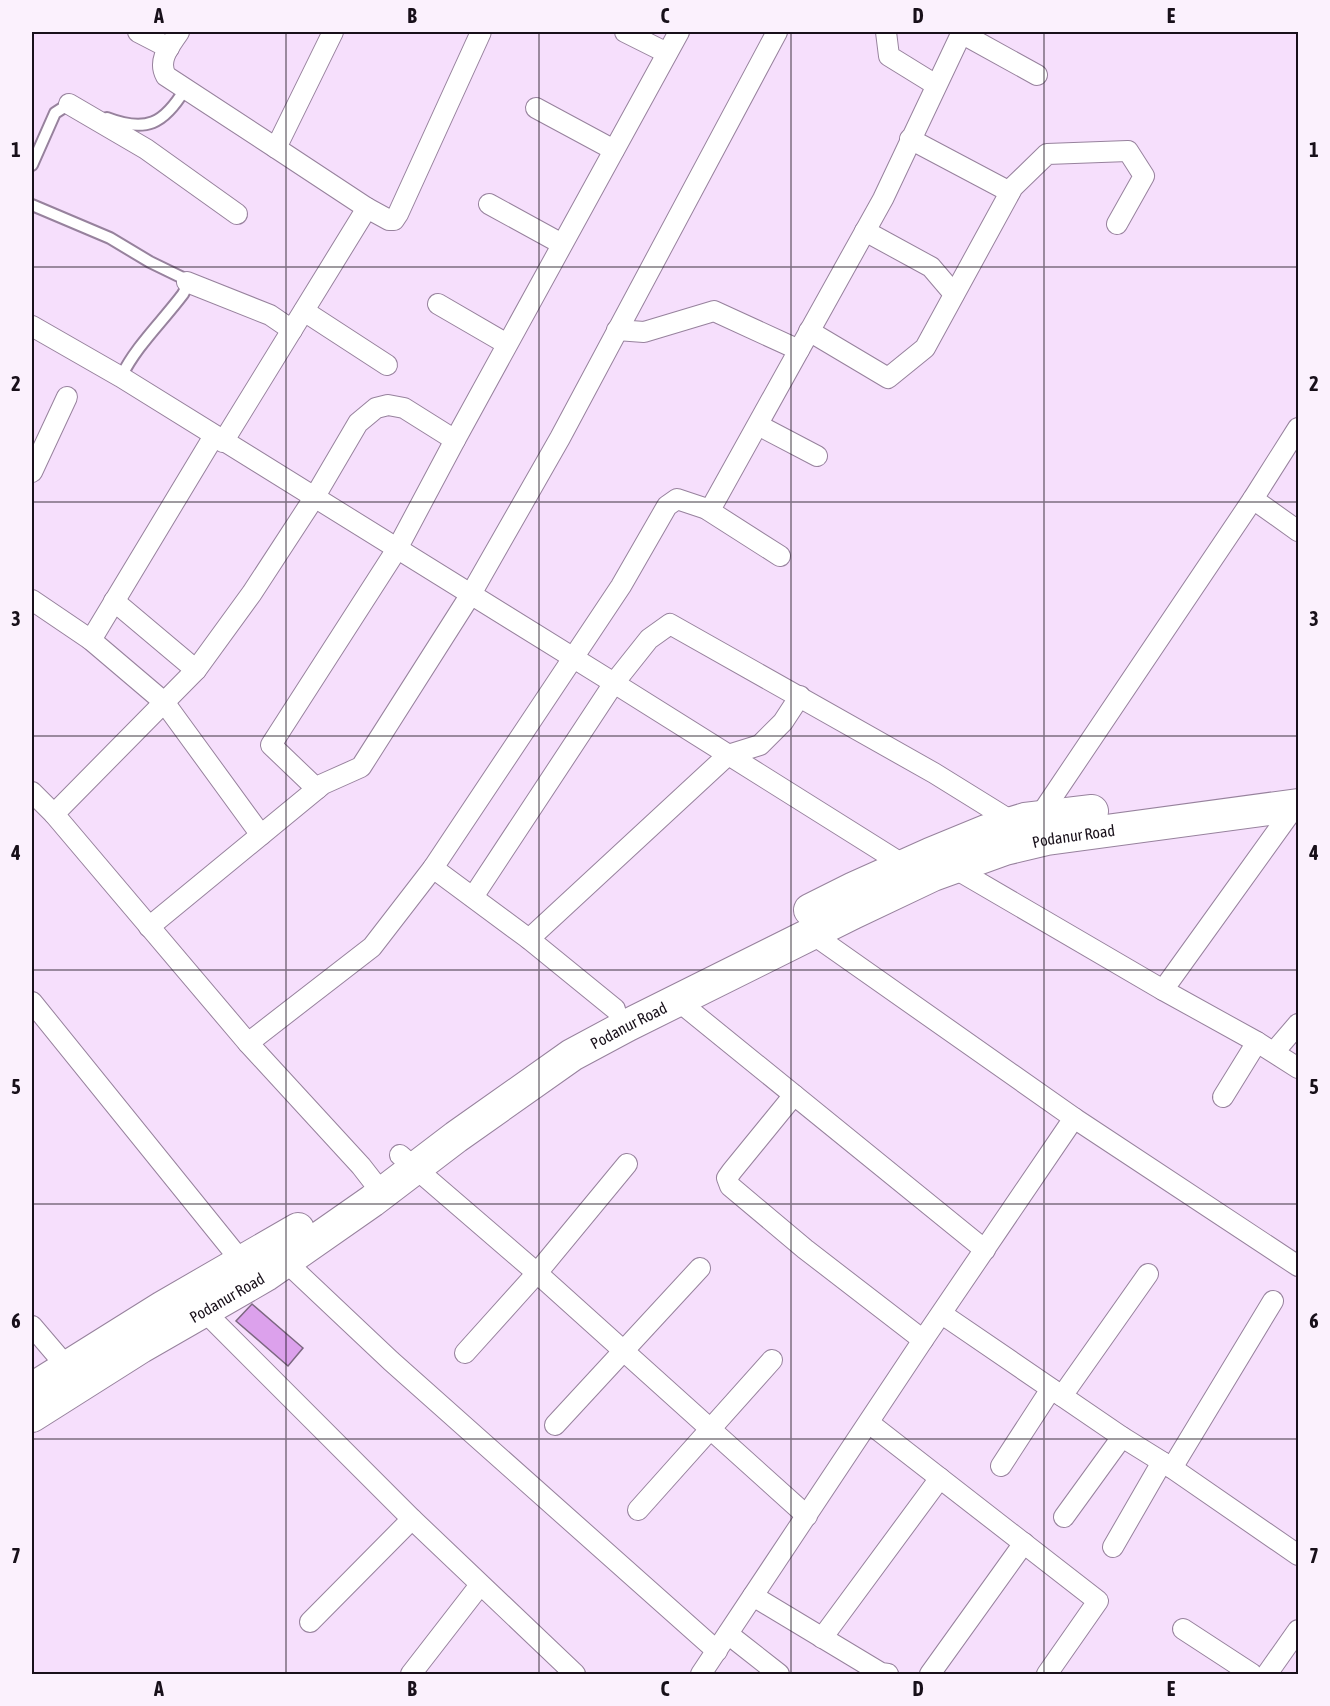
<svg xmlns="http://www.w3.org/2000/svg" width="1330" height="1706" font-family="'Asap Condensed',sans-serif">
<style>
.building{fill:#dca1ec;stroke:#7c6781;stroke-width:1.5}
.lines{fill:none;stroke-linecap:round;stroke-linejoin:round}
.service-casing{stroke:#97829d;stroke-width:14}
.minor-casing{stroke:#97829d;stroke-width:22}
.primary-casing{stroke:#97829d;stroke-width:34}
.service{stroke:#fff;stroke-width:10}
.minor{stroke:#fff;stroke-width:20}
.primary{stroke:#fff;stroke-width:32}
.grid{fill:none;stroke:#18101a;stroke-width:1.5;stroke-opacity:0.55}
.labels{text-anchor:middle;stroke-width:4.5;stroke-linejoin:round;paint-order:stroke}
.street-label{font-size:16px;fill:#18101a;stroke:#fbf1fd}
.neatline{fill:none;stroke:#18101a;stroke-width:2}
.grid-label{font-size:20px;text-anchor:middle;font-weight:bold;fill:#18101a}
</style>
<rect width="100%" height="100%" fill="#f6dffc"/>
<polygon class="building" points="252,1304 303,1348 288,1366 236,1321"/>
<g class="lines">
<g class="service-casing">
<g id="service">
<path d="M107,118C146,133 164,124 185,89"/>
<polyline points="32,165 55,113 69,104 73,105"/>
<path d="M32,205L110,238L150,262L185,279C189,285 186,288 183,294C162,322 136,346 121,377"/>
</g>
</g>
<g class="minor-casing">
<g id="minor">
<polyline points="138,32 169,48"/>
<path d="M179,32C170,46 157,60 166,76L276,148"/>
<polyline points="625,32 667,53"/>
<polyline points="886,32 889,56 936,85"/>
<polyline points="961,33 1037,75"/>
<polyline points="69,104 146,149 237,214"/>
<polyline points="536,108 614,150"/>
<polyline points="910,139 1010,192"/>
<polyline points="489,204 562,244"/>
<polyline points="367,208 389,220 394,220 398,214 481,32"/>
<polyline points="865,231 931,267 954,294"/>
<polyline points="187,282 270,315 292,330"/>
<polyline points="438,304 507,344"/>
<polyline points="304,311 387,365"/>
<polyline points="32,326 121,377 614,683 904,865 907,871"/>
<polyline points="617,330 644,332 714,311 799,350"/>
<polyline points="809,331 888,378 925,348 1013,187 1047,154 1128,151 1144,176 1117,224"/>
<polyline points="758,425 817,456"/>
<polyline points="223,442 367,208 276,148 333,32"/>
<polyline points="32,472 67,397"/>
<polyline points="1253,499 1298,531"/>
<polyline points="708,510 780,556"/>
<polyline points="32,600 91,640 214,436"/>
<polyline points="114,601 196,670"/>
<polyline points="91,640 164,702 261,835"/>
<polyline points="317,789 271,745 397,549 455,440 679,32"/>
<polyline points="32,792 54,814"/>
<polyline points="1039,817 1253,499 1298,428"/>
<polyline points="433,868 529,939 615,1009"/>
<polyline points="954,868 1163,990 1257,1042 1298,1068"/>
<polyline points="473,897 614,683 649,639 670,624 934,773 1013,822"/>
<polyline points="149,927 323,784 361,767 471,594 560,438 777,32"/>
<polyline points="529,939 728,755 760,745 783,722 800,696"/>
<polyline points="1163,990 1296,805"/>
<polyline points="677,1000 985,1250"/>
<polyline points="32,1002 242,1262"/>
<polyline points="248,1043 372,947 433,868 621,586 667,506 677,499 710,510 883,199 962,32"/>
<polyline points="1274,1052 1298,1024"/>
<polyline points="794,1095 732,1171 727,1178 730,1186 805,1249 923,1340"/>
<polyline points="1223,1097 1257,1042"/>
<polyline points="1074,1118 1298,1266"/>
<polyline points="400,1155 537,1273 807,1516"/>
<polyline points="382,1193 361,1166 248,1043 54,814 196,670 252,593 314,498 358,423 376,408 388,405 404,408 455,440"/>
<polyline points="285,1261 391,1361 717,1651"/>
<polyline points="204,1311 412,1519 575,1674"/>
<polyline points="942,1314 1122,1437 1172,1468 1298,1555"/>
<polyline points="32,1326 67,1367"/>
<polyline points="465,1353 537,1273 627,1164"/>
<polyline points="1062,1396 1148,1274"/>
<polyline points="869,1423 1098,1601 1047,1674"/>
<polyline points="555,1425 700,1268"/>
<polyline points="1001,1466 1051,1389"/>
<polyline points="1172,1468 1273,1301"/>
<polyline points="638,1510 772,1360"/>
<polyline points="1064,1517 1122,1437"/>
<polyline points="1113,1547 1162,1462"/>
<polyline points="753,1596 881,1673 888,1674"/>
<polyline points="310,1622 412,1519"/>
<polyline points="1183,1629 1252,1674"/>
<polyline points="728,1634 779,1674"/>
<polyline points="822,1638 940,1478"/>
<polyline points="411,1674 480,1585"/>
<polyline points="701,1674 923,1340 1074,1118 811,933"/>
<polyline points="930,1674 1024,1543"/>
<polyline points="1267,1674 1298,1630"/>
</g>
</g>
<g class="primary-casing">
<g id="primary">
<polyline points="810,910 854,888 930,854 986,831 1025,819 1092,811"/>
<polyline points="32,1389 163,1307 298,1229"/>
<path id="s1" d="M32,1416L141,1347L266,1275L372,1201L456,1137L572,1055L628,1025L853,913L933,875L1005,849L1047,839L1298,805"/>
</g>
</g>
<use href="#service" class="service"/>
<use href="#minor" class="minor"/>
<use href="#primary" class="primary"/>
</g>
<path class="grid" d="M286,32V1674M539,32V1674M791,32V1674M1044,32V1674M32,267H1298M32,502H1298M32,736H1298M32,970H1298M32,1204H1298M32,1439H1298"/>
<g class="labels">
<g class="street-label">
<text dy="6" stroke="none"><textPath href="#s1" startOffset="1200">Podanur Road</textPath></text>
<text dy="6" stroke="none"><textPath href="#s1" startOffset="714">Podanur Road</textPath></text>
<text dy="6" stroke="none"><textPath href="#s1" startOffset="228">Podanur Road</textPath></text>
</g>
</g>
<rect width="1330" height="1706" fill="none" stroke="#fbf1fd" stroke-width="66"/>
<rect x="33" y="33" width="1264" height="1640" class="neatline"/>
<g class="grid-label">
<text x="159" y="23">A</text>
<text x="412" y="23">B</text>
<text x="665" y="23">C</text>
<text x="918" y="23">D</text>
<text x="1171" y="23">E</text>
<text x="16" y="157">1</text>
<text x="1314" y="157">1</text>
<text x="16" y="391">2</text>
<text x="1314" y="391">2</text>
<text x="16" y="626">3</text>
<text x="1314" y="626">3</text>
<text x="16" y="860">4</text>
<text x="1314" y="860">4</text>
<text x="16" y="1094">5</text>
<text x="1314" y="1094">5</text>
<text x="16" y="1328">6</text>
<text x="1314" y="1328">6</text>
<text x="16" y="1563">7</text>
<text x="1314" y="1563">7</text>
<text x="159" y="1696">A</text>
<text x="412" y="1696">B</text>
<text x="665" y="1696">C</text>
<text x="918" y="1696">D</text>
<text x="1171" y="1696">E</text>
</g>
</svg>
